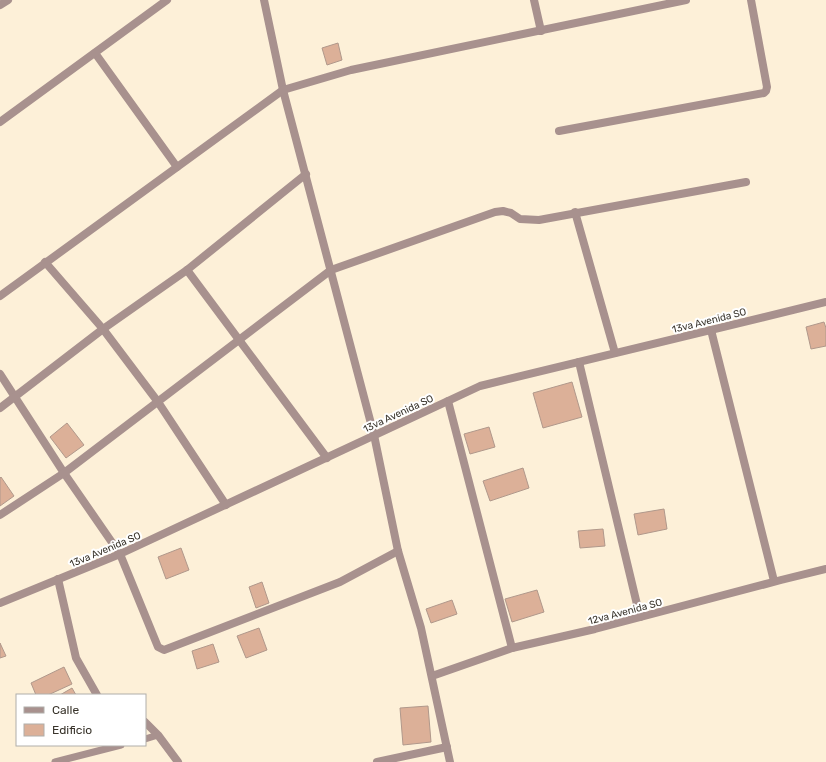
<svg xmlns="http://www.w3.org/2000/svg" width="826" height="762" font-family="Rubik,sans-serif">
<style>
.building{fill:#dcb098;stroke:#b0988b}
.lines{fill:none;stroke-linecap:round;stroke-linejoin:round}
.service{stroke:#a8918e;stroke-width:7}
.minor{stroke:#a8918e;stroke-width:8}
.labels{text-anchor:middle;stroke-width:4;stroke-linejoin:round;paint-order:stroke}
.street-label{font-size:10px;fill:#39342b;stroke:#fff}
</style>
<rect width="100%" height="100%" fill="#fdf0d8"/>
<g class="building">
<polygon points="338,43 342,60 327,65 322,48"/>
<polygon points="824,322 826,328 826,346 811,349 806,327"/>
<polygon points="572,382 582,417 543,428 533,393"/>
<polygon points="67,423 84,445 66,458 50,437"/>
<polygon points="489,427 495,447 470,454 464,434"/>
<polygon points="523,468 529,488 490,501 483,481"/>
<polygon points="1,477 14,496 0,506 0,478"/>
<polygon points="664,509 667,529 638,535 634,514"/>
<polygon points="603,529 605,546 580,548 578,531"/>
<polygon points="181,548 189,570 166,579 158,557"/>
<polygon points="262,582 269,603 256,608 249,587"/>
<polygon points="537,590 544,612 512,622 505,599"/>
<polygon points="452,600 457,614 431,623 426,609"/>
<polygon points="259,628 267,650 246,658 237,636"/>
<polygon points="0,643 6,656 0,658"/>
<polygon points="213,644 219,662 197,669 192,651"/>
<polygon points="64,667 72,684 48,695 36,695 31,683"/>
<polygon points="72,688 76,695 60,695"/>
<polygon points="428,706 431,742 403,745 400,708"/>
</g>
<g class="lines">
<g class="service">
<polyline points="145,739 158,735"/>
<polyline points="55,762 121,745"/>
</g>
<g class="minor">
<polyline points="264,0 283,90 374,435 398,551 421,628 450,762"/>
<polyline points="534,0 541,31"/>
<polyline points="0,5 8,0"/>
<polyline points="95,53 177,167"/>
<polyline points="0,122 167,0"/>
<polyline points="559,131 764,93 766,91 767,87 751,0"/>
<polyline points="575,212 615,353"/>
<polyline points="45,262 103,329 158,402 226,505"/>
<polyline points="187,270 327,458"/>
<polyline points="0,296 283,90 351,70 686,0"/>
<polyline points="711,330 774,581"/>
<polyline points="579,362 640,617"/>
<polyline points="0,374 64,473 120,554 158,647 164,650 340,582 398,551"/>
<polyline points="448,401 512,648"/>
<polyline points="0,408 103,329 187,270 306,174"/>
<polyline points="0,515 64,473 331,270 495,212 503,211 511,213 520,219 539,220 746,182"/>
<polyline points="58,579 76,658 97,695"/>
<polyline points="0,603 120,554 480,386 826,302"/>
<polyline points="432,676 512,648 595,629 781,580 826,569"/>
<polyline points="145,722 158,735 178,762"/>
<polyline points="377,762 447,747"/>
</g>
</g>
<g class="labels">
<g class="street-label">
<text transform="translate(709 320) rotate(-14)" y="4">13va Avenida SO</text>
<text transform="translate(398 413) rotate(-25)" y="4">13va Avenida SO</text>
<text transform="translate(105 549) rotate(-23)" y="4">13va Avenida SO</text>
<text transform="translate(625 611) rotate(-15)" y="4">12va Avenida SO</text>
</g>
</g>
<rect x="16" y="694" width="130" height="52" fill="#ffffff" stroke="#b0aeaa"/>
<rect x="24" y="707" width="20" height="6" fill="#a8918e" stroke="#b0aeaa"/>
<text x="52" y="714" font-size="12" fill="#39342b">Calle</text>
<rect x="24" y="724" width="20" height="12" fill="#dcb098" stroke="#b0aeaa"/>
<text x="52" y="734" font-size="12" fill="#39342b">Edificio</text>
</svg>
